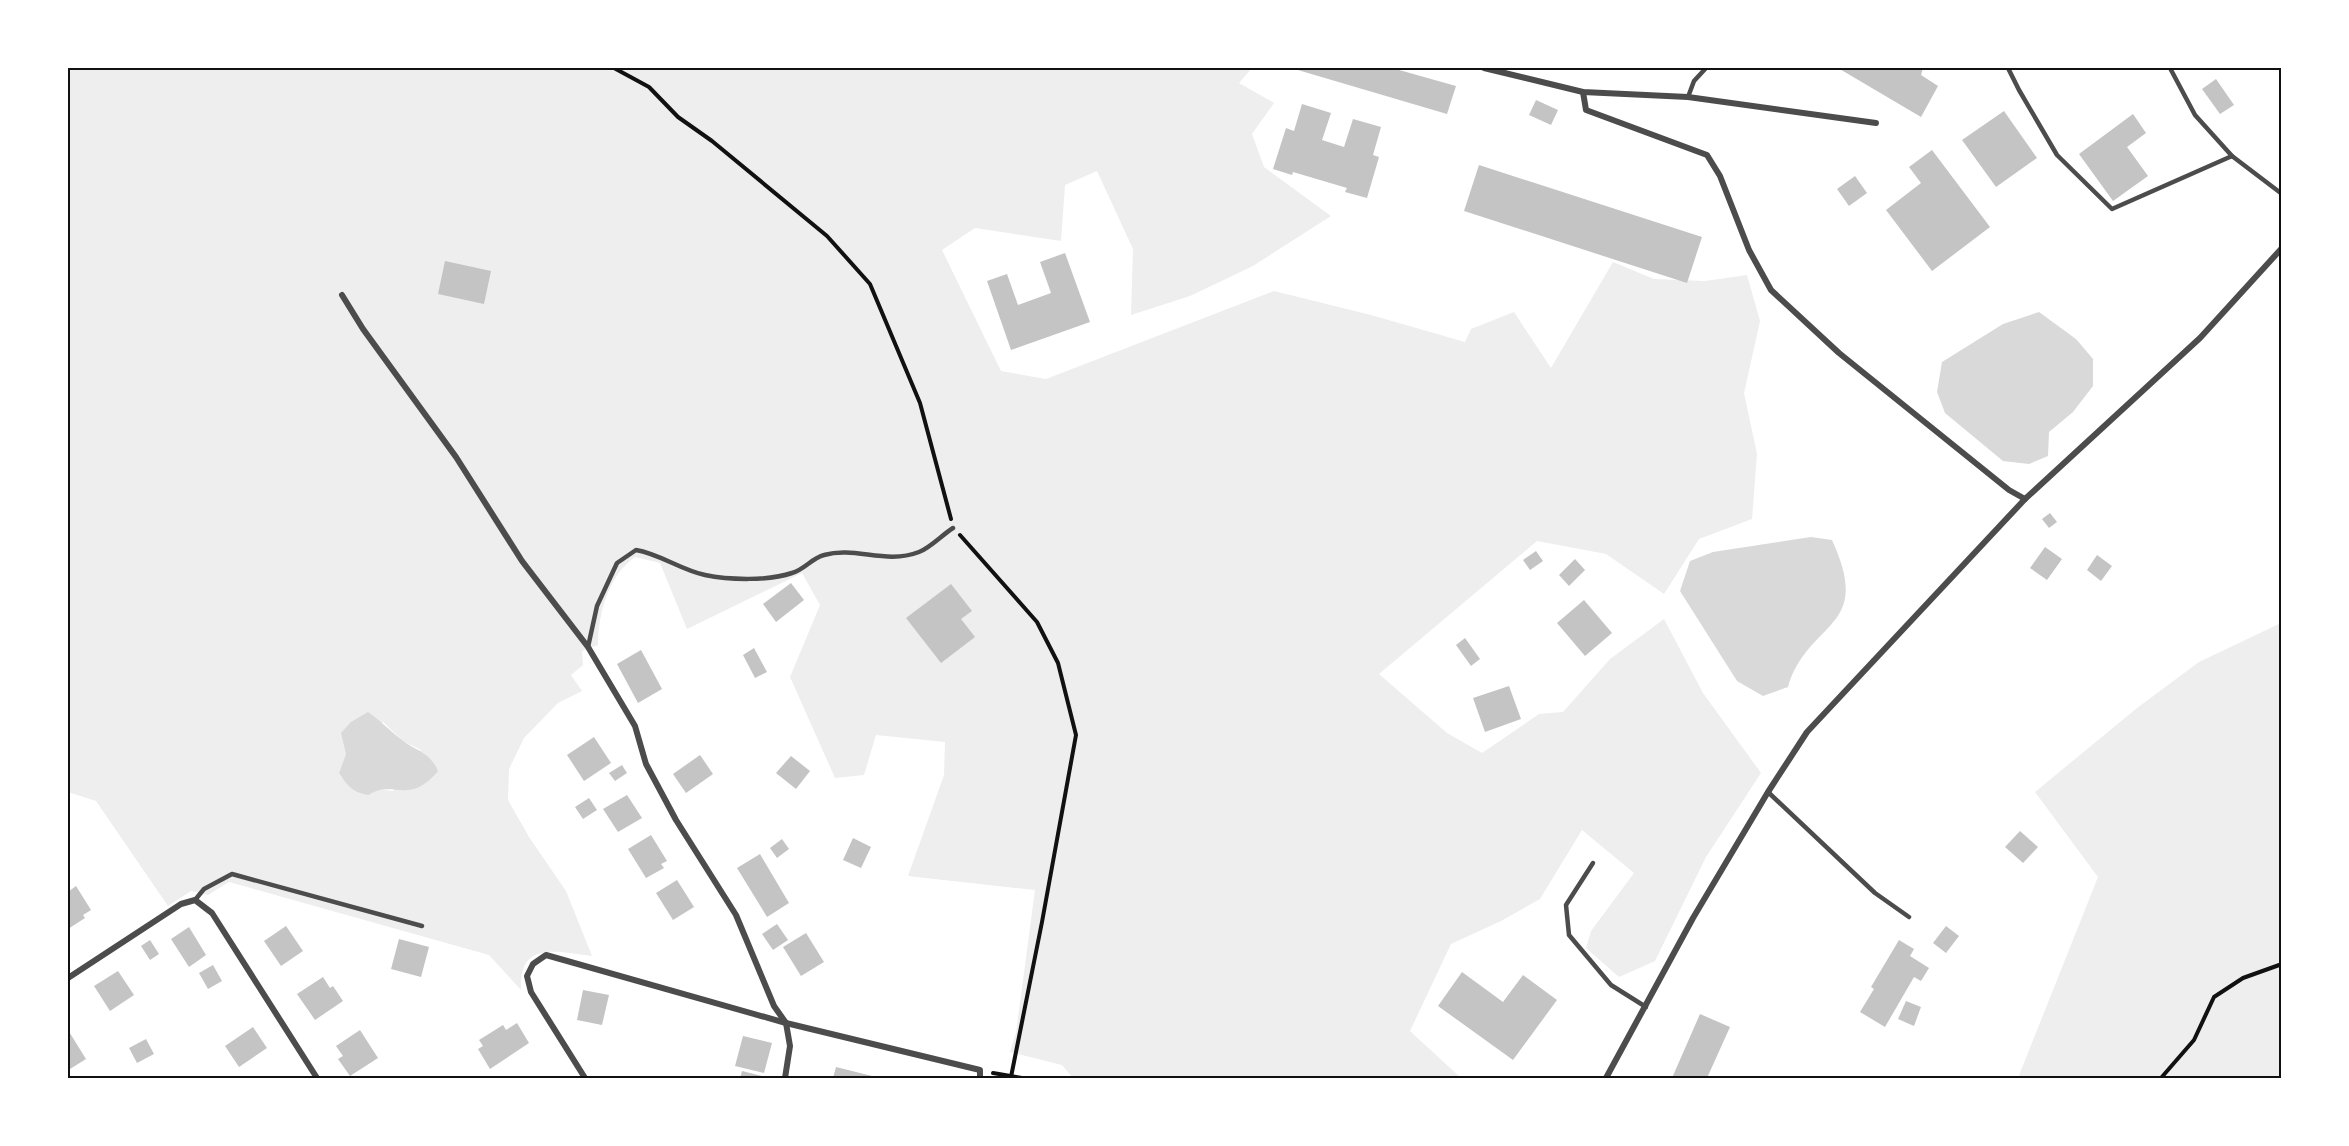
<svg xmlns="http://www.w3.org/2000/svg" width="2349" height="1146" font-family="'DejaVu Sans',sans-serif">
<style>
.green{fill:#eee;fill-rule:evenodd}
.water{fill:#d9d9d9}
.building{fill:#c4c4c4}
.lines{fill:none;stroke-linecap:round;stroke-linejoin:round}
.path{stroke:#111;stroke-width:4}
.service{stroke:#4c4c4c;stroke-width:4.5}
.minor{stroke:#4c4c4c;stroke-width:6}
.neatline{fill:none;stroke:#111;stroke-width:2}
</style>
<rect width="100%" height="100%" fill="#fff"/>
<g class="green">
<path d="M68,68H1252L1239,83L1274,103L1252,134L1264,167L1331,216L1253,266L1190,296L1131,315L1133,249L1097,171L1065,185L1061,241L975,228L942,250L1001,371L1046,379L1274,291L1371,315L1465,342L1471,329L1514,312L1551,368L1613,262L1654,279L1705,281L1747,275L1760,321L1744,393L1757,454L1752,519L1699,539L1664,594L1606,554L1537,541L1379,674L1447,733L1482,753L1539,714L1563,712L1610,659L1664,619L1703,693L1761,773L1706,857L1655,961L1619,977L1586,948L1591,931L1634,873L1582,830L1540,899L1501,921L1451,944L1410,1031L1461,1078H1073L1062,1065L1010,1052L1016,1033L1035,890L908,876L944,775L945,742L876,735L864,775L835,778L790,677L820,605L802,573L687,629L660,563L635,557C609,575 598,613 598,645L582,651L583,665L571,675L582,691L558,703L524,738L509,769L508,800L529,837L566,891L592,956C558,952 518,940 521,990L489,955L229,882L208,895L191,891L168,906L96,801L68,792ZM383,722L403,741L421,750L393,791L378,789L369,795L339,773L346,754Z"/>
<polygon points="2281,623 2281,1078 2018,1078 2098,877 2035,792 2137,708 2199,662"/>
</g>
<g class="water">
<polygon points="2039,312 2076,339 2093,359 2093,386 2073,412 2049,432 2048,456 2029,464 2003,461 1945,413 1937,392 1942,362 2003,324"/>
<path d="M1811,537L1832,540C1874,631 1808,619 1788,687L1763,696L1737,681L1680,591L1690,561L1713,552Z"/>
<path d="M368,712C380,720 390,731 402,740C416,751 430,752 438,771C409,806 393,779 369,795C353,793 348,786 339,773L346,754L341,733L351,722Z"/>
</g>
<g class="building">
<polygon points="1291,68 1392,68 1456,86 1447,114"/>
<polygon points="1838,68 1923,68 1921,75 1938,86 1921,117"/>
<polygon points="2216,79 2234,105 2220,114 2202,89"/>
<polygon points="1536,100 1558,110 1551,125 1529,115"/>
<polygon points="1302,104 1331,113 1322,140 1344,147 1353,119 1381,127 1373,155 1379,157 1367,198 1345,192 1347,188 1293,172 1292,175 1273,169 1286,128 1294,131"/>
<polygon points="2004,111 2037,158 1996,187 1962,140"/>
<polygon points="2133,114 2146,133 2127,147 2148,176 2113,201 2079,154"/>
<polygon points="1932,150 1990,227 1932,271 1886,210 1921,183 1909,167"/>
<polygon points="1479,165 1702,237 1687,283 1464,211"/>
<polygon points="1855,176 1867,193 1849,206 1837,189"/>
<polygon points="1065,253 1090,322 1011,350 987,281 1007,274 1018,305 1051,293 1040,262"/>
<polygon points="445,261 491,271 484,304 438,294"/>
<polygon points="2050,513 2057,522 2049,528 2042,519"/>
<polygon points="2045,547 2062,559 2047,580 2030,568"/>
<polygon points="1536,551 1543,561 1530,570 1523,560"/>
<polygon points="2097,555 2112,566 2101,581 2087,570"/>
<polygon points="1575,559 1585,570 1569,586 1559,575"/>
<polygon points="791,583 804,600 776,622 763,604"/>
<polygon points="951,584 972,611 961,619 975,637 941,663 906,618"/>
<polygon points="1584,600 1612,633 1585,656 1557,623"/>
<polygon points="1465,638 1480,659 1471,666 1456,645"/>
<polygon points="754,648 767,672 755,678 743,655"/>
<polygon points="641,650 662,689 638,703 617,664"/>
<polygon points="1509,686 1521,719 1485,732 1473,698"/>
<polygon points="594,737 611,763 584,781 567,755"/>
<polygon points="700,755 713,774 686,793 673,774"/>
<polygon points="791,756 810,771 796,789 776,773"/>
<polygon points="622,765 627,773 615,781 609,773"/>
<polygon points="627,795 642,818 618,832 603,809"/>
<polygon points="589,798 597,810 583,819 575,807"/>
<polygon points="2020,831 2038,847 2023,863 2005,847"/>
<polygon points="651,835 667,861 661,864 664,868 646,878 628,849"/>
<polygon points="853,838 871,847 861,868 843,860"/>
<polygon points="782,839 789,849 777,858 770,848"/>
<polygon points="760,854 789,903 767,917 737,868"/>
<polygon points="677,880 694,907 673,920 656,893"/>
<polygon points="76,886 91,910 83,915 85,918 68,929 68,892"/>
<polygon points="777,924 788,940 773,950 762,934"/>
<polygon points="286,926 303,951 281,966 264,941"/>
<polygon points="1946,926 1959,936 1946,953 1933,943"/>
<polygon points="189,927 206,955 189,967 171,939"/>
<polygon points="806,933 824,962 801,976 783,947"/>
<polygon points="399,939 429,947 421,977 391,969"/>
<polygon points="150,940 159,954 150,960 141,946"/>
<polygon points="1899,940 1914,949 1910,956 1929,968 1921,981 1914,977 1885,1027 1860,1012 1874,989 1871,987"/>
<polygon points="213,965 222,981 208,989 199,973"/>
<polygon points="118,971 134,995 110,1011 94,986"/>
<polygon points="1462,972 1503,1002 1523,975 1557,1000 1513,1060 1438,1006"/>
<polygon points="323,977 330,988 333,986 343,1001 315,1020 297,994"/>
<polygon points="583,990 609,995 602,1025 577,1020"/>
<polygon points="1906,1001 1921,1007 1914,1026 1898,1019"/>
<polygon points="1700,1014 1730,1027 1707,1078 1672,1078"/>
<polygon points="517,1023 529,1043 490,1069 478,1049 483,1046 479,1040 503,1025 506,1030"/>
<polygon points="253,1027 267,1048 239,1067 225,1046"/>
<polygon points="68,1030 86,1059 70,1069 68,1065"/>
<polygon points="360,1030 378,1058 350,1076 338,1059 343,1056 336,1046"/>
<polygon points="743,1036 772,1043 764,1073 735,1066"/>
<polygon points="146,1039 154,1054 137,1063 129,1048"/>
<polygon points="836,1067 880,1078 833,1078"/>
<polygon points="742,1071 770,1078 740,1078"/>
</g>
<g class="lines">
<g class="path">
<polyline points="614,68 649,87 678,117 712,141 827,236 870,284 920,403 951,519"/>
<polyline points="960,535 1037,622 1058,663 1076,735 1042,922 1011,1077"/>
<polyline points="993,1073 1022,1078"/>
<polyline points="2161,1078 2194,1040 2214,997 2243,978 2282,964"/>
</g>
<g class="service">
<polyline points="2008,68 2019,90 2057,155 2112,209 2232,156 2282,194"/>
<polyline points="2170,68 2195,115 2232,156"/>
<polyline points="1688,97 1694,81 1706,68"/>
<path d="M588,647L597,606L617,563L636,550C660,554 681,570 705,575C729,580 769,581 792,573C804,570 812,558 824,555C856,546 885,565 919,552C930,548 942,535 953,528"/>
<polyline points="1768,792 1875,893 1909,917"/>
<polyline points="1593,863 1566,905 1569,935 1611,985 1646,1007"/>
<polyline points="195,900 204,889 232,874 422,926"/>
</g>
<g class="minor">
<polyline points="1484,68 1583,92 1688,97 1876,123"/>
<polyline points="1583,92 1586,110 1707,155 1720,176 1749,250 1771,290 1839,353 2009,490 2025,499"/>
<polyline points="342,295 363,329 456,457 522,561 588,647 635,726 646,764 676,820 736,915 774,1006 786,1023 790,1046 785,1078"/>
<polyline points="68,978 181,904 195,900 212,913 317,1078"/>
<polyline points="585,1078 531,992 527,976 533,964 546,955 786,1023 980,1070 980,1078"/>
<polyline points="1606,1078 1693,918 1768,792 1807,732 2025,499 2200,338 2282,248"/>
</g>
</g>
<rect width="2349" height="1146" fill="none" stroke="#ffffff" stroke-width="138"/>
<rect x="69" y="69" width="2211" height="1008" class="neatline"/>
</svg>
